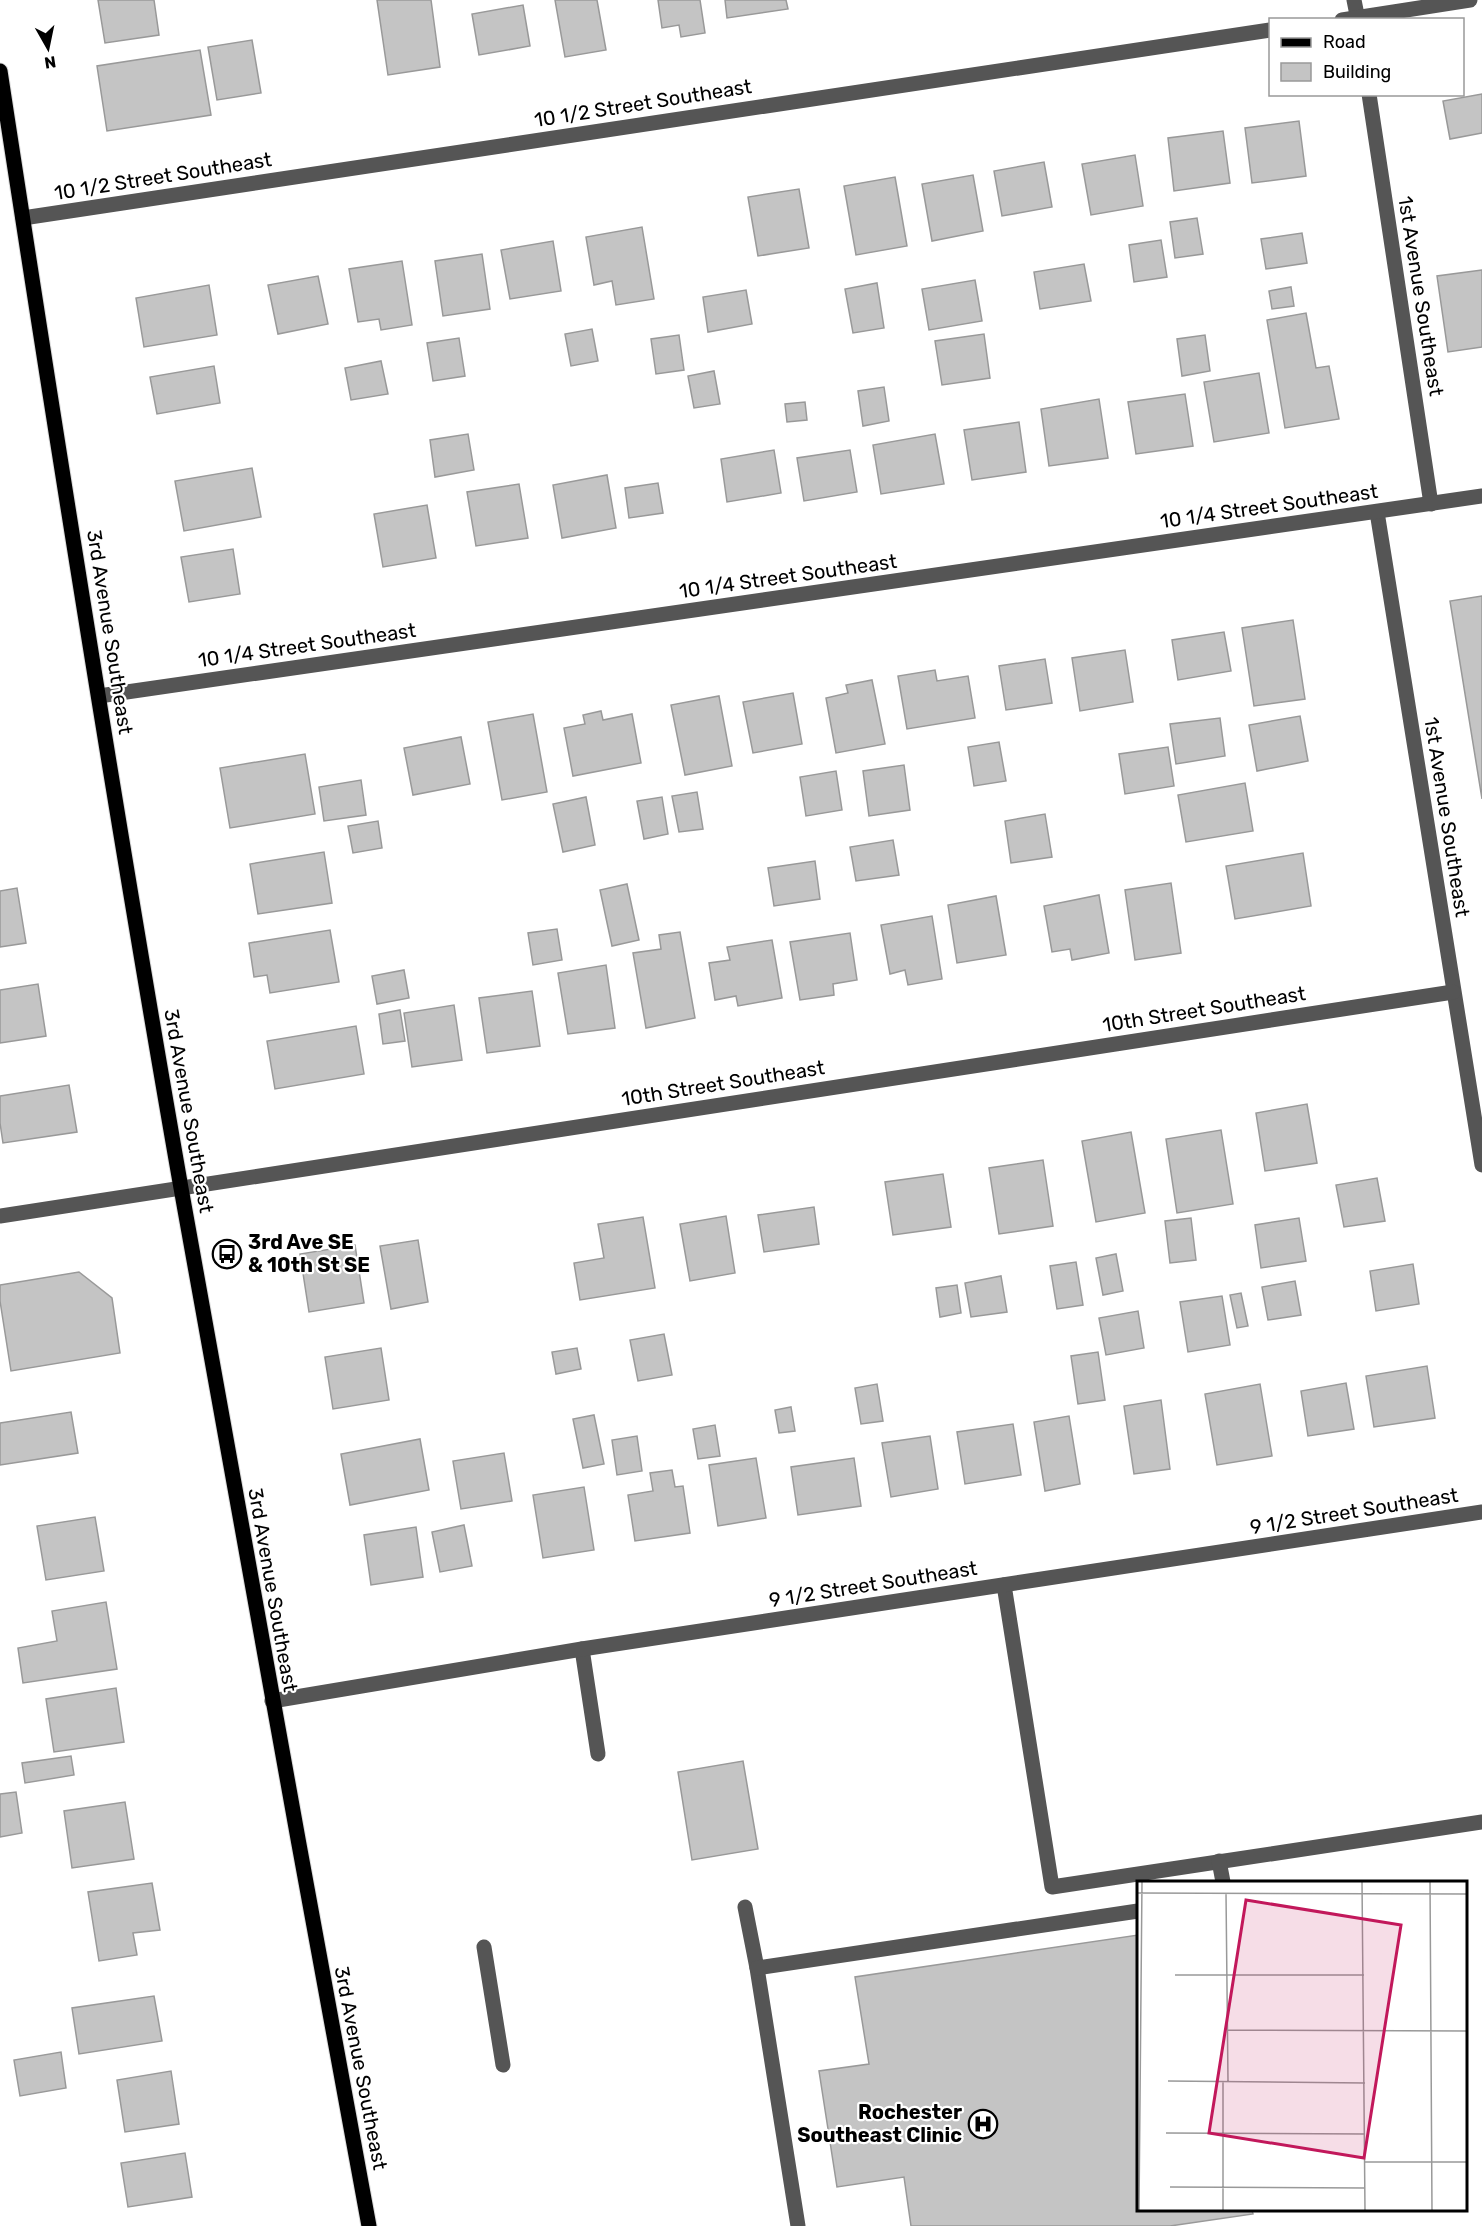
<svg xmlns="http://www.w3.org/2000/svg" width="1482" height="2226" font-family="Rubik,sans-serif">
<style>
.building{fill:#c4c4c4;stroke:#999;stroke-width:1.5}
.lines{fill:none;stroke-linecap:round;stroke-linejoin:round}
.major-casing{stroke:#dbdbdb;stroke-width:17}
.minor{stroke:#555;stroke-width:15}
.major{stroke:#000;stroke-width:15}
.labels{text-anchor:middle;stroke-width:4.5;stroke-linejoin:round;paint-order:stroke}
.street-label{font-size:20px;fill:#000;stroke:#fff}
.poi-label{font-size:20px;font-weight:bold;fill:#000;stroke:#fff;text-anchor:start}
.inset-road{fill:none;stroke:#999;stroke-width:1.5}
.view{fill:#c2185b;fill-opacity:0.15;stroke:#c2185b;stroke-width:3}
.inset-edge{fill:none;stroke:#000;stroke-width:3}
</style>
<rect width="100%" height="100%" fill="#fff"/>
<g class="building">
<polygon points="98,0 154,0 159,35 105,43"/>
<polygon points="377,0 431,0 440,67 388,75"/>
<polygon points="555,0 597,0 606,50 565,57"/>
<polygon points="658,0 700,0 705,33 681,37 679,25 662,28"/>
<polygon points="725,0 786,0 788,9 727,18"/>
<polygon points="523,5 530,46 479,55 472,14"/>
<polygon points="252,40 261,93 217,100 208,47"/>
<polygon points="200,50 211,115 107,131 97,66"/>
<polygon points="1482,94 1482,133 1450,139 1443,101"/>
<polygon points="1299,121 1306,176 1252,183 1245,128"/>
<polygon points="1223,131 1230,183 1174,191 1168,138"/>
<polygon points="1135,155 1143,206 1091,215 1082,164"/>
<polygon points="1044,162 1052,207 1002,216 994,171"/>
<polygon points="973,175 983,231 932,241 922,184"/>
<polygon points="895,177 907,246 856,255 844,186"/>
<polygon points="799,189 809,248 758,256 748,197"/>
<polygon points="1197,218 1203,254 1175,258 1170,222"/>
<polygon points="642,227 654,299 616,305 612,281 594,285 586,237"/>
<polygon points="1302,233 1307,263 1266,269 1261,239"/>
<polygon points="1161,240 1167,277 1134,282 1129,245"/>
<polygon points="553,241 561,291 510,299 501,250"/>
<polygon points="482,254 490,309 443,316 435,261"/>
<polygon points="402,261 412,325 381,330 379,319 358,322 349,269"/>
<polygon points="1084,264 1091,301 1040,309 1034,272"/>
<polygon points="1482,270 1482,347 1448,352 1437,276"/>
<polygon points="318,276 328,324 278,334 268,285"/>
<polygon points="975,280 982,321 929,330 922,289"/>
<polygon points="877,283 884,328 853,333 845,289"/>
<polygon points="209,285 217,335 144,347 136,298"/>
<polygon points="1291,287 1294,306 1272,309 1269,291"/>
<polygon points="746,290 752,324 708,332 703,297"/>
<polygon points="1306,313 1316,368 1329,366 1339,419 1285,428 1267,320"/>
<polygon points="592,329 598,361 571,366 565,334"/>
<polygon points="984,334 990,378 942,385 935,341"/>
<polygon points="679,335 684,370 656,374 651,339"/>
<polygon points="1205,335 1210,371 1182,376 1177,339"/>
<polygon points="459,338 465,376 433,381 427,343"/>
<polygon points="381,361 388,394 351,400 345,368"/>
<polygon points="214,366 220,403 157,414 150,377"/>
<polygon points="714,371 720,404 694,408 688,376"/>
<polygon points="1259,373 1269,433 1214,442 1204,382"/>
<polygon points="884,387 889,421 863,426 858,391"/>
<polygon points="1185,394 1193,446 1136,454 1128,402"/>
<polygon points="1099,399 1108,458 1049,466 1041,409"/>
<polygon points="805,402 807,420 787,422 785,404"/>
<polygon points="1019,422 1026,472 972,480 964,430"/>
<polygon points="468,434 474,470 435,477 430,440"/>
<polygon points="935,434 944,484 881,494 873,445"/>
<polygon points="774,450 781,493 727,502 721,459"/>
<polygon points="850,450 857,492 804,501 797,458"/>
<polygon points="252,468 261,517 184,531 175,481"/>
<polygon points="607,475 616,528 562,538 553,485"/>
<polygon points="658,483 663,513 629,518 625,488"/>
<polygon points="519,484 528,538 476,546 467,492"/>
<polygon points="427,505 436,558 383,567 374,514"/>
<polygon points="233,549 240,594 189,602 181,557"/>
<polygon points="1482,596 1482,799 1450,601"/>
<polygon points="1293,620 1305,699 1254,706 1242,628"/>
<polygon points="1224,632 1231,671 1178,680 1172,640"/>
<polygon points="1125,650 1133,702 1080,711 1072,658"/>
<polygon points="1045,659 1052,703 1006,710 999,666"/>
<polygon points="935,670 937,681 968,676 975,718 907,729 898,676"/>
<polygon points="872,680 885,744 836,753 826,698 848,693 846,685"/>
<polygon points="793,693 802,744 753,753 743,702"/>
<polygon points="719,696 732,766 685,775 671,705"/>
<polygon points="601,711 603,720 632,714 641,763 573,776 564,728 585,724 583,715"/>
<polygon points="533,714 547,792 502,800 488,722"/>
<polygon points="1300,716 1308,761 1257,771 1249,725"/>
<polygon points="1220,718 1225,756 1176,764 1170,724"/>
<polygon points="461,737 470,784 413,795 404,748"/>
<polygon points="999,742 1006,781 974,786 968,747"/>
<polygon points="1168,747 1174,786 1125,794 1119,754"/>
<polygon points="305,754 315,814 230,828 220,768"/>
<polygon points="904,765 910,810 869,816 863,771"/>
<polygon points="836,771 842,810 806,816 800,777"/>
<polygon points="361,780 366,815 324,821 319,787"/>
<polygon points="1245,783 1253,831 1186,842 1178,795"/>
<polygon points="697,792 703,829 679,832 672,796"/>
<polygon points="586,797 595,845 563,852 553,804"/>
<polygon points="662,797 668,834 644,839 637,801"/>
<polygon points="1045,814 1052,857 1011,863 1005,821"/>
<polygon points="378,821 382,848 353,853 348,826"/>
<polygon points="893,840 899,875 856,881 850,847"/>
<polygon points="324,852 332,903 258,914 250,864"/>
<polygon points="1303,853 1311,906 1235,919 1226,866"/>
<polygon points="815,861 820,899 774,906 768,868"/>
<polygon points="1171,883 1181,953 1135,960 1125,890"/>
<polygon points="627,884 639,940 612,946 600,890"/>
<polygon points="17,888 26,943 0,947 0,891"/>
<polygon points="1099,895 1109,953 1072,960 1070,949 1052,952 1044,906"/>
<polygon points="996,896 1006,955 957,963 948,905"/>
<polygon points="932,916 942,979 908,985 905,970 890,974 881,925"/>
<polygon points="557,929 562,960 533,965 528,933"/>
<polygon points="330,930 339,982 270,993 267,975 254,977 249,943"/>
<polygon points="680,932 695,1018 646,1028 633,953 661,949 659,935"/>
<polygon points="850,933 857,980 833,984 834,995 800,1000 790,942"/>
<polygon points="772,940 782,998 738,1006 736,996 715,1000 709,963 730,960 727,947"/>
<polygon points="606,965 615,1028 568,1034 558,973"/>
<polygon points="404,970 409,998 377,1004 372,976"/>
<polygon points="38,984 46,1036 0,1043 0,990"/>
<polygon points="532,991 540,1046 487,1053 479,998"/>
<polygon points="454,1005 462,1060 412,1067 404,1013"/>
<polygon points="400,1010 405,1041 383,1044 379,1014"/>
<polygon points="356,1026 364,1074 275,1089 267,1041"/>
<polygon points="69,1085 77,1132 3,1143 0,1123 0,1096"/>
<polygon points="1307,1104 1317,1163 1265,1171 1256,1113"/>
<polygon points="1221,1130 1233,1204 1177,1213 1166,1139"/>
<polygon points="1131,1132 1145,1213 1096,1222 1082,1141"/>
<polygon points="1043,1160 1053,1226 999,1234 989,1168"/>
<polygon points="943,1174 951,1227 893,1235 885,1182"/>
<polygon points="1377,1178 1385,1221 1344,1227 1336,1185"/>
<polygon points="814,1207 819,1244 764,1252 758,1215"/>
<polygon points="726,1216 735,1273 690,1281 680,1224"/>
<polygon points="643,1217 655,1288 580,1300 574,1263 604,1258 598,1224"/>
<polygon points="1191,1218 1196,1260 1170,1263 1165,1221"/>
<polygon points="1299,1218 1306,1261 1261,1268 1255,1225"/>
<polygon points="418,1240 428,1302 391,1309 380,1246"/>
<polygon points="355,1245 364,1303 309,1312 300,1254"/>
<polygon points="1116,1254 1123,1291 1103,1295 1096,1258"/>
<polygon points="1076,1262 1083,1305 1057,1309 1050,1266"/>
<polygon points="1413,1264 1419,1304 1376,1311 1370,1271"/>
<polygon points="79,1272 112,1298 120,1353 11,1371 0,1301 0,1285"/>
<polygon points="1001,1276 1007,1312 971,1317 965,1283"/>
<polygon points="1295,1281 1301,1315 1268,1320 1262,1287"/>
<polygon points="957,1285 961,1313 940,1317 936,1288"/>
<polygon points="1241,1293 1248,1326 1237,1328 1230,1295"/>
<polygon points="1222,1296 1230,1345 1188,1352 1180,1302"/>
<polygon points="1138,1311 1144,1348 1106,1355 1099,1318"/>
<polygon points="664,1334 672,1375 638,1381 630,1340"/>
<polygon points="381,1348 389,1400 333,1409 325,1357"/>
<polygon points="577,1348 581,1369 556,1374 552,1352"/>
<polygon points="1098,1352 1105,1400 1078,1404 1071,1356"/>
<polygon points="1427,1366 1435,1418 1374,1427 1366,1376"/>
<polygon points="1346,1383 1354,1429 1308,1436 1301,1391"/>
<polygon points="877,1384 883,1421 861,1424 855,1388"/>
<polygon points="1260,1384 1272,1456 1217,1465 1205,1394"/>
<polygon points="1161,1400 1170,1469 1134,1474 1124,1406"/>
<polygon points="791,1407 795,1431 779,1433 775,1410"/>
<polygon points="71,1412 78,1453 0,1465 0,1423"/>
<polygon points="594,1415 604,1464 583,1468 573,1419"/>
<polygon points="1069,1416 1080,1484 1045,1491 1034,1422"/>
<polygon points="1013,1424 1021,1475 965,1484 957,1432"/>
<polygon points="715,1425 720,1456 698,1459 693,1429"/>
<polygon points="637,1436 642,1471 617,1475 612,1440"/>
<polygon points="930,1436 938,1489 891,1497 882,1443"/>
<polygon points="420,1439 429,1490 350,1505 341,1454"/>
<polygon points="504,1453 512,1501 461,1509 453,1461"/>
<polygon points="756,1458 766,1518 718,1526 709,1465"/>
<polygon points="854,1458 861,1506 798,1515 791,1467"/>
<polygon points="672,1470 675,1487 683,1486 690,1533 635,1541 628,1495 653,1491 650,1473"/>
<polygon points="584,1487 594,1550 543,1558 533,1495"/>
<polygon points="95,1517 104,1571 46,1580 37,1526"/>
<polygon points="464,1525 472,1566 440,1572 432,1532"/>
<polygon points="416,1527 423,1577 371,1585 364,1535"/>
<polygon points="106,1602 117,1669 23,1683 18,1648 57,1641 52,1611"/>
<polygon points="116,1688 124,1742 54,1752 46,1699"/>
<polygon points="71,1756 74,1775 25,1783 22,1763"/>
<polygon points="743,1761 758,1849 692,1860 678,1772"/>
<polygon points="16,1792 22,1833 0,1837 0,1794"/>
<polygon points="125,1802 134,1859 72,1868 64,1811"/>
<polygon points="152,1883 160,1930 133,1933 137,1955 99,1961 88,1892"/>
<polygon points="1138,1935 1138,2210 1252,2210 1253,2214 1170,2226 911,2226 904,2177 837,2187 819,2071 869,2064 855,1977"/>
<polygon points="154,1996 162,2041 79,2054 72,2008"/>
<polygon points="61,2052 66,2088 20,2096 14,2060"/>
<polygon points="171,2071 179,2124 125,2132 117,2080"/>
<polygon points="185,2153 192,2197 128,2207 121,2163"/>
</g>
<g class="lines">
<g class="major-casing">
<path id="major" d="M0,71C57,444 116,817 181,1188C241,1535 306,1880 369,2226"/>
</g>
<g class="minor">
<polyline points="1354,0 1358,20"/>
<polyline points="1342,20 1470,0"/>
<polyline points="1369,94 1431,504"/>
<polyline points="23,218 1270,30"/>
<polyline points="1377,512 1482,1165"/>
<polyline points="99,696 1482,496"/>
<polyline points="0,1216 1453,992"/>
<polyline points="1004,1585 1052,1887 1482,1822"/>
<polyline points="582,1649 598,1754"/>
<polyline points="272,1701 582,1649 1482,1512"/>
<polyline points="1219,1861 1223,1882"/>
<polyline points="745,1907 757,1968 798,2226"/>
<polyline points="484,1947 503,2065"/>
<polyline points="757,1968 1138,1911"/>
</g>
<use href="#major" class="major"/>
</g>
<defs>
<g id="bus-ring" transform="scale(1.5)"><circle r="9.5" fill="#fff" stroke="#000" stroke-width="1.5"/><path d="M-5-6H5V4H4V6H2V4H-2V6H-4V4H-5ZM-3.5-4V0h7V-4ZM-3.5 1.2v1.5H-2V1.2ZM2 1.2v1.5H3.5V1.2Z" fill="#000"/></g>
<g id="hospital-ring" transform="scale(1.5)"><circle r="9.5" fill="#fff" stroke="#000" stroke-width="1.5"/><path d="M-5-5h3v3.5h4V-5h3V5h-3V1.5h-4V5h-3Z" fill="#000"/></g>
</defs>
<g fill-rule="evenodd">
<use href="#bus-ring" x="227" y="1254"/>
<use href="#hospital-ring" x="983" y="2124"/>
</g>
<g class="labels">
<g class="street-label">
<text transform="translate(643 103) rotate(-9)" y="7">10 1/2 Street Southeast</text>
<text transform="translate(163 176) rotate(-9)" y="7">10 1/2 Street Southeast</text>
<text transform="translate(1421 296) rotate(81)" y="7">1st Avenue Southeast</text>
<text transform="translate(1269 506) rotate(-8)" y="7">10 1/4 Street Southeast</text>
<text transform="translate(788 576) rotate(-8)" y="7">10 1/4 Street Southeast</text>
<text transform="translate(110 632) rotate(81)" y="7">3rd Avenue Southeast</text>
<text transform="translate(307 645) rotate(-8)" y="7">10 1/4 Street Southeast</text>
<text transform="translate(1447 817) rotate(81)" y="7">1st Avenue Southeast</text>
<text transform="translate(1204 1009) rotate(-9)" y="7">10th Street Southeast</text>
<text transform="translate(723 1083) rotate(-9)" y="7">10th Street Southeast</text>
<text transform="translate(189 1111) rotate(80)" y="7">3rd Avenue Southeast</text>
<text transform="translate(1354 1511) rotate(-9)" y="7">9 1/2 Street Southeast</text>
<text transform="translate(873 1584) rotate(-9)" y="7">9 1/2 Street Southeast</text>
<text transform="translate(273 1590) rotate(80)" y="7">3rd Avenue Southeast</text>
<text transform="translate(361 2068) rotate(79)" y="7">3rd Avenue Southeast</text>
</g>
<g class="poi-label">
<text x="248" y="1249">3rd Ave SE<tspan x="248" dy="23">&amp; 10th St SE</tspan></text>
<text x="962" y="2119" text-anchor="end">Rochester<tspan x="962" dy="23">Southeast Clinic</tspan></text>
</g>
</g>
<g transform="translate(1137 1881)">
<rect width="330" height="330" fill="#fff"/>
<path class="inset-road" d="M225,0L228,330M293,0L295,330M0,12L330,13M89,12L91,200M38,94H227M91,149L330,150M31,200L228,202M86,200V330M29,252L228,253M228,281H330M33,306L228,307M2,330L5,0"/>
<path class="view" d="M109,19L264,44L227,277L72,252Z"/>
<rect width="330" height="330" class="inset-edge"/>
</g>
<rect x="1269" y="18" width="195" height="78" fill="#ffffff" stroke="#999999" stroke-width="1.5"/>
<rect x="1281" y="38" width="30" height="9" fill="#000000" stroke="#999999" stroke-width="1.5"/>
<text x="1323" y="48" font-size="18" fill="#000000">Road</text>
<rect x="1281" y="63" width="30" height="18" fill="#c4c4c4" stroke="#999999" stroke-width="1.5"/>
<text x="1323" y="78" font-size="18" fill="#000000">Building</text>
<g transform="translate(48 48) rotate(171)" stroke="#ffffff" stroke-width="4.5" paint-order="stroke">
<path d="M0-4.5L10 22L0 15L-10 22Z" fill="#000000"/>
<text y="-9" font-size="16" font-weight="bold" text-anchor="middle" fill="#000000">N</text>
</g>
</svg>
